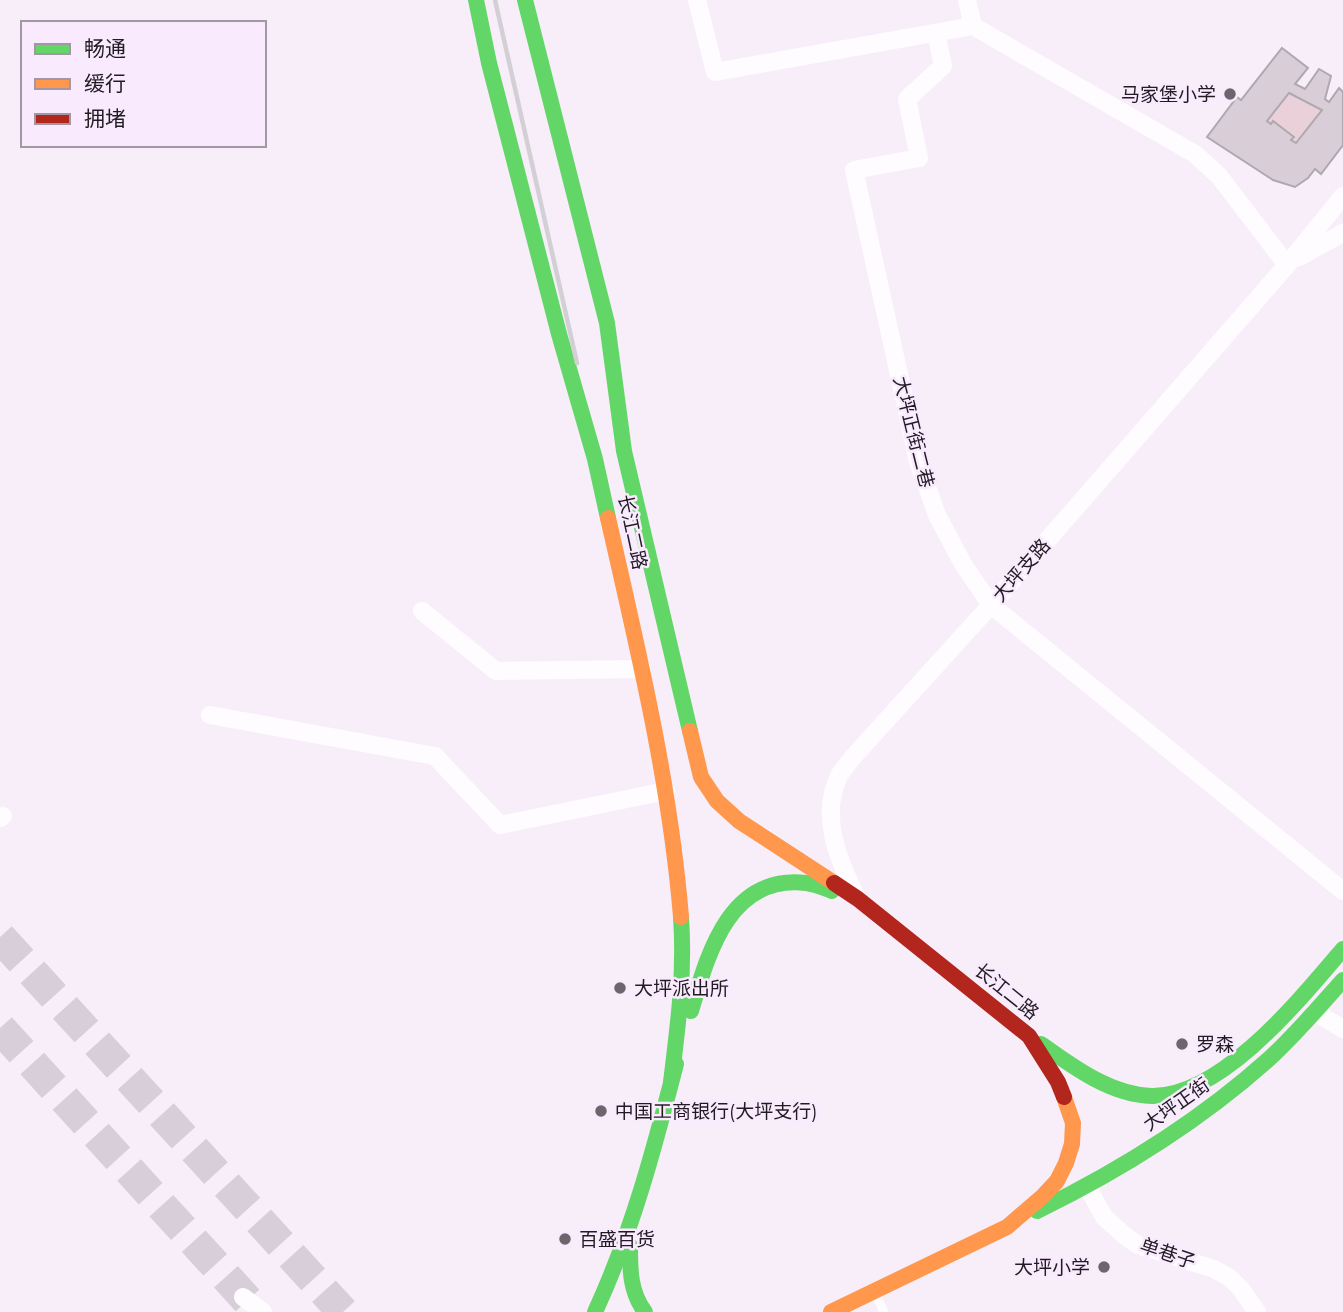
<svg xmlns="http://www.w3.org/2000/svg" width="1343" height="1312" font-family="Montserrat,'Noto Sans SC',sans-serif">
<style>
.garden{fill:#ead0d8}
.building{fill:#d9ced7;stroke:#afa8af;stroke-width:2;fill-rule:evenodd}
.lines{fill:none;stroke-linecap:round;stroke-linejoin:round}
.highway-tunnel{stroke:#d7ceda;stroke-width:32;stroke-dasharray:32 16;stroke-linecap:butt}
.lane{stroke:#fefcfe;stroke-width:9}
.street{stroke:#fefcfe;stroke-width:18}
.fast{stroke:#63d668;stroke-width:16}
.slow{stroke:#ff974d;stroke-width:16}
.jam{stroke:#b3261e;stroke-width:16}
.rail{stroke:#d2d0d4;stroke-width:4.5}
.poi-dot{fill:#6c656e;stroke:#f9eafe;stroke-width:2.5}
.labels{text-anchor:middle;stroke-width:5;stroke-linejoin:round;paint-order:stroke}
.poi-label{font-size:19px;fill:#211b22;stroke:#f9eafe;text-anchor:start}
.street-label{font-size:19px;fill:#211b22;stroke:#f9eafe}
</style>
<rect width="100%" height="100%" fill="#f7eefa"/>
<polygon class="garden" points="1289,93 1322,110 1296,143 1291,140 1293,136 1274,121 1271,124 1267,121"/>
<path class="building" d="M1282,48L1308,68L1295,84L1305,89L1319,69L1331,76L1325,99L1329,102L1339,88L1343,92V145L1321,174L1315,169L1308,178L1295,187L1273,180L1207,137L1237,97L1241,100ZM1289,93L1322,110L1296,143L1291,140L1294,137L1273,121L1271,124L1267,121Z"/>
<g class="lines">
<g class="highway-tunnel">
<polyline points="0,937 343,1312"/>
<polyline points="0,1028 258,1312"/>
</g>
<polyline class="lane" points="875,1293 884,1312"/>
<g class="street">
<polyline points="697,0 715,72 973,26 1195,154 1219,176 1287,265"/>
<polyline points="967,0 973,26"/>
<polyline points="936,33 943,66 907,99 919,158 854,170 918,461 937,515 963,564 991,605 1343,891"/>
<polyline points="1299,257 1343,233"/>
<polyline points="422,611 496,671 642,669"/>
<polyline points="210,715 435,756 500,825 666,791"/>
<polyline points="0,818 3,816"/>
<path d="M856,896C838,859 819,815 840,774C844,768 849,762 853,757L991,605L1287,265L1343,196"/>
<polyline points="1315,1012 1343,1029"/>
<polyline points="1087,1186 1104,1217 1125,1236 1138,1245 1214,1269 1230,1278 1241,1289 1257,1312"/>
<polyline points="243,1297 263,1312"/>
</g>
<g class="fast">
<polyline points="476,0 489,63 559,334 595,459 608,518"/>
<polyline points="525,0 607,323 624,451 690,731"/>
<path d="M691,1011C708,954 729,874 806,883C815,884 824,888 832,891"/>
<path d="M1041,1044C1073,1067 1111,1095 1152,1096C1222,1097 1301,998 1343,949"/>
<path d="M671,1082C678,1025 685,974 681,917"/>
<path d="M1037,1211C1121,1170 1200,1121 1270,1058C1296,1034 1319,1007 1343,980"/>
<path d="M630,1246C630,1270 630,1292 645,1312"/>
<path d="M595,1312C632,1232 654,1149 676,1064"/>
</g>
<g class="slow">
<path d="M608,518C638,650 670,782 681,917"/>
<polyline points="690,731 701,777 717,801 739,821 834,883"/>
<polyline points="831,1312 1007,1227 1043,1196 1057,1181 1066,1163 1072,1144 1073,1123 1064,1097"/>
</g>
<polyline class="jam" points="834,883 858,899 1029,1036 1058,1082 1064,1097"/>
<polyline class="rail" points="495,0 577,363"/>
</g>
<g class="poi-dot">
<circle cx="1230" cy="94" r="7"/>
<circle cx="620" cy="988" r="7"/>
<circle cx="1182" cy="1044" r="7"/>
<circle cx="601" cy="1111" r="7"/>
<circle cx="565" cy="1239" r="7"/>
<circle cx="1104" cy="1267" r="7"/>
</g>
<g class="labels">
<g class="poi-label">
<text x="1216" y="101" text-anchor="end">马家堡小学</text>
<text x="634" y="995">大坪派出所</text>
<text x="1196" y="1051">罗森</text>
<text x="615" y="1118">中国工商银行(大坪支行)</text>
<text x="579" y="1246">百盛百货</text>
<text x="1090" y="1274" text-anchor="end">大坪小学</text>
</g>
<g class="street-label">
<text transform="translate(914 432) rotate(76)" y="7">大坪正街二巷</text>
<text transform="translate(633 532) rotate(78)" y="7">长江二路</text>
<text transform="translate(1021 570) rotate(-49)" y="7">大坪支路</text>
<text transform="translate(1007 991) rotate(39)" y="7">长江二路</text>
<text transform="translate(1176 1104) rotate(-35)" y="7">大坪正街</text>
<text transform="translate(1168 1253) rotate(19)" y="7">单巷子</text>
</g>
</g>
<rect x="21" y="21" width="245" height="126" fill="#f9eafe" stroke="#a397a6" stroke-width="2"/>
<rect x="35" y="44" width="35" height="10" fill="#63d668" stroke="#a397a6" stroke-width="2"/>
<text x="84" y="56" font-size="21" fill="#211b22">畅通</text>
<rect x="35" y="79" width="35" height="10" fill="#ff974d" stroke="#a397a6" stroke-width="2"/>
<text x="84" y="91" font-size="21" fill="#211b22">缓行</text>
<rect x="35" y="114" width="35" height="10" fill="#b3261e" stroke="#a397a6" stroke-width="2"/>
<text x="84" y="126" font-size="21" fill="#211b22">拥堵</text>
</svg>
